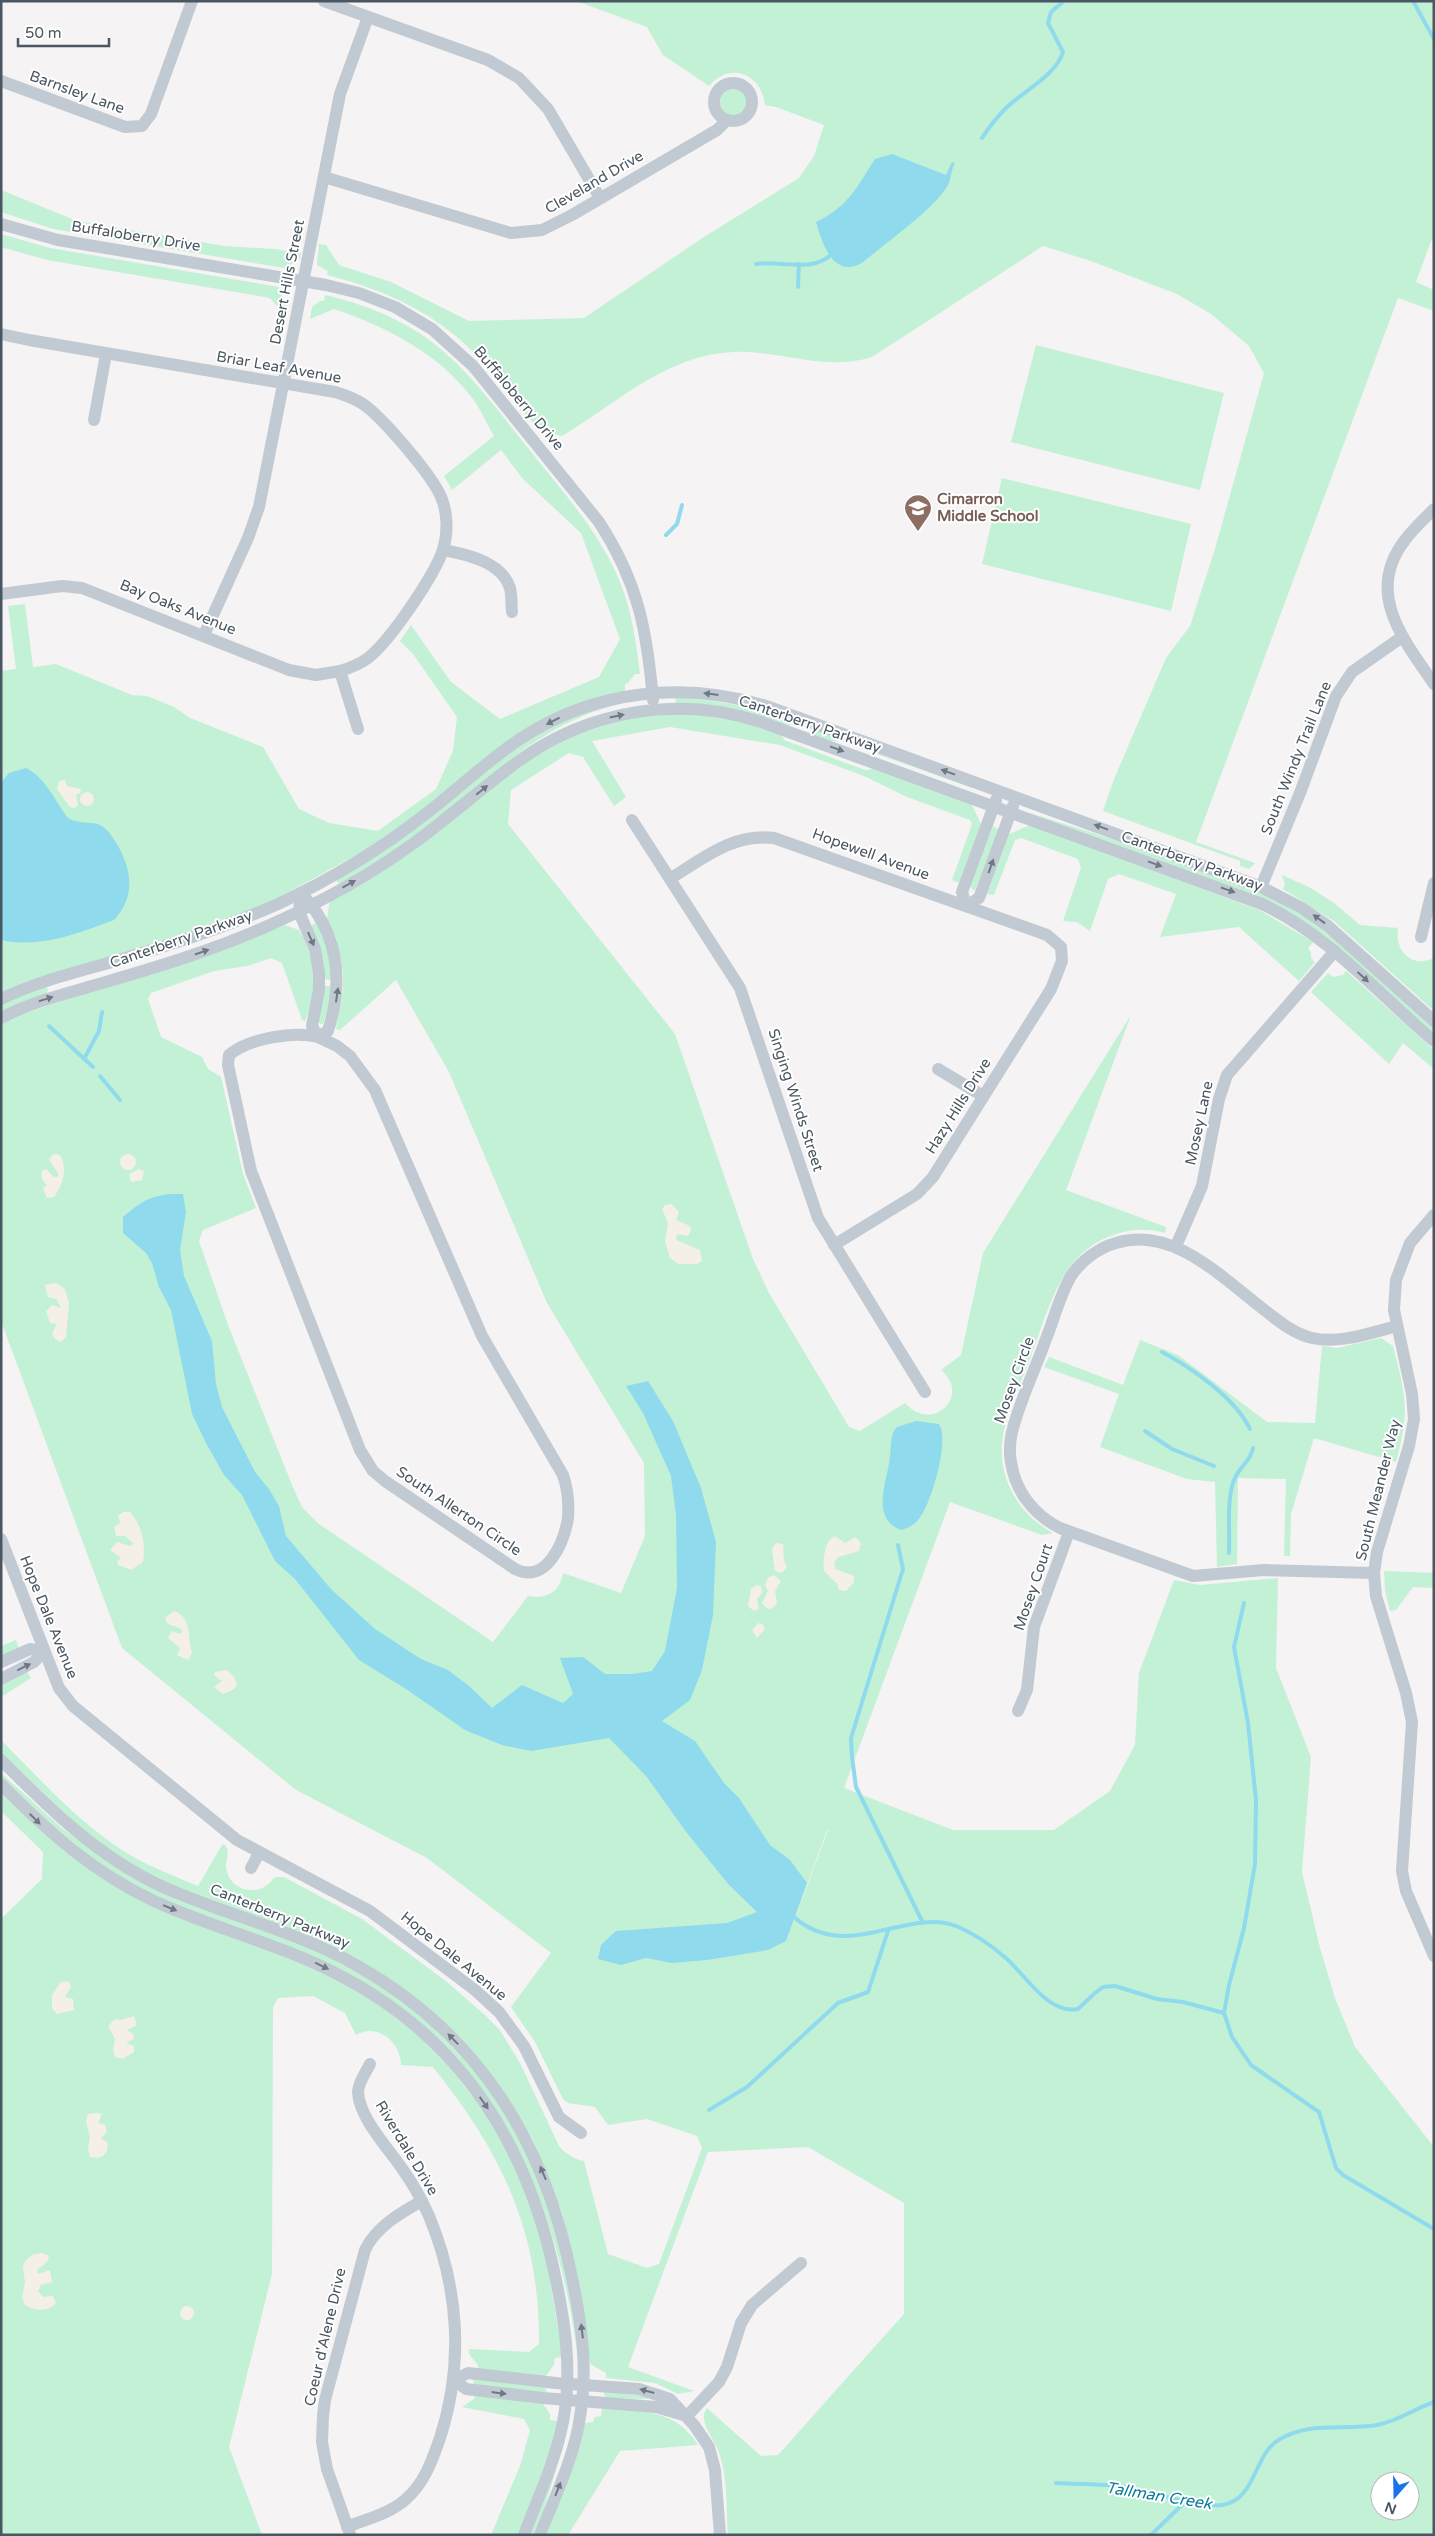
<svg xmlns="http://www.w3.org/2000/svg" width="1435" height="2536" font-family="'Varela Round',sans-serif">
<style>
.green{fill:#c3f1d5;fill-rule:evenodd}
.sand{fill:#f5f0e5}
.water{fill:#90daee}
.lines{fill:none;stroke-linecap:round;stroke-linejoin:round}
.stream{stroke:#90daee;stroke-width:4}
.minor{stroke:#c1cad2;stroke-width:12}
.oneway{fill:#6e7983}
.labels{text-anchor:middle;stroke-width:4;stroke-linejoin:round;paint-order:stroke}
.street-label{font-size:15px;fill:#4a5661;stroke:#fff}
.education-label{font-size:15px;font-weight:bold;fill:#785e54;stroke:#fff;text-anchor:start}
.water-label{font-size:16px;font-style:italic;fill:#0c7c9b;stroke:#fff}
</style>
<rect width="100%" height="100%" fill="#f5f3f3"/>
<g class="green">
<path d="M576,1H1434V239L1431,241L1416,282L1434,290V311L1398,298L1196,842L1255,863L1249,869L1240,866V861L1103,811L1114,779L1166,658L1190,626L1215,549L1264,373L1249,346L1211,314L1177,294L1091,261L1043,246L872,357C826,372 780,350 733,352C666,355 617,403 562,436L553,434L548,438C523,415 504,385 481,360C439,314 386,290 327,275L328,271L317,265L319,244L326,245L339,265L391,282L469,321L584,318L704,237L799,178L814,156L824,125L776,107L765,105C762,74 730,61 709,86L663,55L647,27Z"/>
<circle cx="734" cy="102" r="14"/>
<polygon points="1,190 77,221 224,246 275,249 301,253 300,259 284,268 53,229 1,212"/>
<polygon points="1,234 50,248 279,287 278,290 287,303 284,314 270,298 47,260 1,247"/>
<path d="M325,295C364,304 400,318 432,342C470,371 498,411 528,448C562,491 599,531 620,582C632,611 636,643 640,674H635L628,683L625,684V692L581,704L360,853L278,898L229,919L1,994V671L16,669L8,606L25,604L33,667L56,664L132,695L147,696L174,707L190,718L263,747L299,809L329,823L378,831L436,789L453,751L457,717L413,654L400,641L411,625L451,682L500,719L599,677L620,639L581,533L523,479L501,450L452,490L444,476L494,436C487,424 481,410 473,399C440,354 385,326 334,309L310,319L312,307L320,301H324Z"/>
<polygon points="1036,345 1224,393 1200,490 1011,442"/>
<polygon points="1002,478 1191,524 1171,611 982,564"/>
<path d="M675,697C716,700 752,707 790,720L791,724L787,726L676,703Z"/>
<path d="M616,705C530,727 484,788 415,837C391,854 365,869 341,884L337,882V879C376,851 415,822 454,793C503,758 554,712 616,705Z"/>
<path d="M686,713L743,722L781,735L784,740L865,770L874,769L971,803L981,824L960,883L952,880L972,824L970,820L907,797L864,776L780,745L670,727L592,741L626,797L614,806L583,757L569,753L511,790L508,824L675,1034L753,1259L769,1293L849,1427L860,1431L905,1403C932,1434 972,1396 941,1370L961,1355L983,1253L1131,1015L1066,1190L1166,1227L1165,1233C1150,1228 1131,1229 1116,1234C1061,1251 1049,1308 1031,1356C1022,1381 1008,1408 1003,1435C996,1475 1017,1514 1053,1533L1042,1535L950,1502L844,1788L953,1830H1054L1110,1791L1135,1745L1139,1673L1174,1580L1200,1585L1278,1578L1276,1668L1311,1757L1302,1872L1320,1948L1335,1998L1355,2047L1434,2147V2535H728C726,2507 728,2476 718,2450C714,2438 697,2421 707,2408L761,2456L778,2455L904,2314V2203L808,2147L708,2152L628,2367L694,2391L678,2394L655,2383L606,2378V2373L590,2364L573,2256L561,2210L532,2138L491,2075L396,1984L160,1881L98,1844L1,1753V1740C43,1782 83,1828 135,1858C155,1869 177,1877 198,1886L222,1845L224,1844C231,1851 226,1858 226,1866C227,1885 247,1896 264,1887C269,1885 271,1880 276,1877H284L362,1919L447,1982L486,2016L499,2029L520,2063L559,2146C564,2153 576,2160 584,2161L608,2254L647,2268L659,2264L702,2148L697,2136L647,2119L608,2125L595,2107L568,2103L563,2099L535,2042L511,2007L551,1953L427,1858L296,1790L122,1648L1,1321V1024L14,1017L285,925L299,930C316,956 318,992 305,1021L302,1020L282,963L271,958L247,966L214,971L151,993L148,999L161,1037L202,1057L208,1069L221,1077L243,1174L256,1208L203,1230L199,1241L228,1325L292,1485L302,1507L319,1524L493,1642L528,1596C546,1599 560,1593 563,1573L621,1593L645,1536L644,1463L547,1303L449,1072L396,980L340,1030L336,1029L343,989V971L336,937L327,919L329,904L331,901L525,762L569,737L624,719ZM827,1830H828L791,1930ZM1380,2481H1410V2511H1380Z"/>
<polygon points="812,729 973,785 972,788 841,741 826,741 811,734"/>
<polygon points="1030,813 1159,854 1254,889 1308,916 1434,1026 1434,1034 1312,927"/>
<polygon points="1030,825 1259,910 1313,942 1308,949 1311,952 1311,958 1315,962 1299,981 1239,927 1160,937 1176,894 1119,874 1108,879 1090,931 1077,922 1063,921 1081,868 1078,859 1021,838 1015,840 994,895 987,894 1009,834"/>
<polygon points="993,826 999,830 975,890 973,890 970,886"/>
<path d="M1282,875L1309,887L1334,903L1360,925L1398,928C1394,950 1412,969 1433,958L1434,1011L1334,921L1283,889L1285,885Z"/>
<polygon points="315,923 318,925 330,956 331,980 325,979 323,961 311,926"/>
<polygon points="1346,971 1434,1050 1434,1069 1403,1043 1389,1064 1311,992 1328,973 1333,977 1343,975"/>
<polygon points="325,986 330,986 330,1003 323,1024 321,1024 318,1022"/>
<polygon points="45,987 48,989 47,993 1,1012 1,1004"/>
<path d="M1381,1338L1393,1346C1406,1397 1410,1410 1396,1462L1314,1438L1291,1514L1290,1556H1284L1286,1479L1238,1478L1237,1564L1217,1567L1215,1482L1187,1479L1100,1447L1119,1394L1044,1367L1049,1357L1123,1385L1140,1340L1178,1355L1267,1422L1315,1423L1322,1346L1337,1348Z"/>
<polygon points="1384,1571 1434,1573 1434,1588 1413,1587 1396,1610 1390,1611 1385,1590"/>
<polygon points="16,1640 19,1648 1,1657 1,1646"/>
<polygon points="27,1672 31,1678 1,1697 1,1685"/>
<path d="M1,1773L63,1829L120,1870L318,1951L380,1985L425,2019L475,2070L515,2128L552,2212L576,2324L577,2351C567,2276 546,2199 509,2133L390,2000L150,1893L103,1867L38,1814L1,1777Z"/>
<path d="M1,1791L64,1851L272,1951L339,1980L380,2006L419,2036L452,2070L483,2110L515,2165L544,2246L563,2357L555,2358L554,2365L545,2377L478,2369V2365L469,2354V2349L529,2352L539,2344C540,2232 502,2153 433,2067L401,2065C401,2043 378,2022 356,2035L345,2013L313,1996L278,1998L273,2007L272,2274L229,2447L262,2535H1V1919L42,1879L43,1852L1,1811Z"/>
<polygon points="473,2379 545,2387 547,2392 546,2394 474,2385"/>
<polygon points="604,2392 648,2396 648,2399 608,2398 604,2395"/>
<polygon points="475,2395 543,2404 550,2414 550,2420 558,2421 550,2450 519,2535 491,2535 520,2466 530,2430 524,2419 462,2407 474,2399"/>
<path d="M602,2408C642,2412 675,2408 698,2445L620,2451L568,2535H547L572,2466L585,2423L593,2422L595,2417L601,2416Z"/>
<polygon points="570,2414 564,2444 536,2535 529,2535"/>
</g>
<g class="sand">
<polygon points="65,780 67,786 81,789 80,793 76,795 78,805 75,808 70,807 57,789 59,781"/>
<circle cx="87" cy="799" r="7"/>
<circle cx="128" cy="1162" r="8"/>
<path d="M56,1154L60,1155C68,1168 63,1185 54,1197L47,1198L43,1189L47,1185C43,1181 40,1177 42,1171L46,1169L54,1177H58V1173L49,1160L52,1155Z"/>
<polygon points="139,1169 144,1171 142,1180 131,1182 129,1174"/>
<polygon points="671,1204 679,1212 676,1220 690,1226 691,1230 688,1236 677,1234 676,1240 700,1250 702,1261 697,1264 678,1264 670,1258 665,1241 668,1223 662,1209 665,1205"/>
<polygon points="56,1283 65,1289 69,1303 66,1337 61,1342 55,1339 52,1333 57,1324 50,1323 46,1311 52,1305 61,1308 56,1299 48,1297 45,1285"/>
<path d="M123,1512H130C142,1526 146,1544 143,1562L131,1570L118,1565L117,1561L121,1558L110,1550L117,1542L130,1546L134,1544L125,1536H116L114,1527L120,1523L118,1516Z"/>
<path d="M835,1536L845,1543L855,1537L861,1543L859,1551L838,1557L834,1563L835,1569L854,1576V1582L846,1591L839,1590L837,1584L824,1571C823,1560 824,1541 835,1536Z"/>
<path d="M776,1543L783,1544C784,1552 782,1559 787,1567L782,1573L775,1571L772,1549Z"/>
<polygon points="774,1575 781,1581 775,1591 777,1603 773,1608 768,1609 762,1603 768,1591 765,1585 768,1578"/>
<polygon points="756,1585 761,1586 762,1593 757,1599 759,1609 754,1611 748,1606 751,1589"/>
<path d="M174,1611C193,1618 187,1637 192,1653L188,1660L177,1655L180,1648L168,1638L172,1631L180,1634L183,1631C178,1624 167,1628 165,1618Z"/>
<polygon points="758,1623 763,1625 765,1629 757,1638 752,1630"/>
<polygon points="227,1670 234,1677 237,1684 234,1689 223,1694 214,1687 222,1681 214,1675 215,1672"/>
<polygon points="66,1981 70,1983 71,1987 65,1997 73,1999 74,2010 57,2014 52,2008 52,1995 61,1982"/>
<polygon points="134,2016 137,2025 127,2030 133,2034 134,2039 126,2043 134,2046 134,2052 123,2059 115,2057 113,2051 115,2039 108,2026 115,2019 121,2020"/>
<path d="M98,2113L102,2114L98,2123L105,2125L107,2132L101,2138L107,2142C110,2154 101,2160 90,2157L88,2149L90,2137L86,2121L88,2114Z"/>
<path d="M42,2253L49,2256L47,2262L37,2270L38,2274L50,2270L52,2282L41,2285L38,2291L43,2297L53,2296L56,2303C49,2312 34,2311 25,2305L22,2297L25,2283L23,2268L25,2261L32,2255Z"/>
<circle cx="187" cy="2313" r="7"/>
</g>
<g class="water">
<path d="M892,154L946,175L952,162L955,163C951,170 951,179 948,185C937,207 883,245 862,263C833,279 822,243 816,222C849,206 856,188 875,159Z"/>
<path d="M26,768C46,778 55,801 68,818C78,825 92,820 102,826C108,830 113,838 117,844C132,870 136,897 114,920C78,933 40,949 1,940V783L9,773Z"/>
<path d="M170,1194H183L186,1212L180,1250L184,1276L212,1341L216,1384L222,1407L255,1472L269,1489L279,1506L286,1536L331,1589L375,1629L421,1659L448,1670L469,1686L492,1708L522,1685L563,1703L573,1694L560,1658L583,1657L605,1674H632L652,1671L665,1651L677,1588L676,1515L671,1476L643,1413L626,1386L648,1381L673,1421L701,1488L716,1542L713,1615L702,1670L690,1700L662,1721L695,1741L724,1783L739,1798L770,1845L790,1860L807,1883L786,1941L768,1950L707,1960L672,1963L646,1958L621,1965L598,1959L601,1945L616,1931L727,1923L757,1912L729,1885L687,1833L646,1776L609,1738L531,1751L502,1745L465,1730L406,1689L359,1660L295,1579L275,1561L242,1495L224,1475L206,1443L192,1414L171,1310L159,1287L152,1263L146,1253L123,1233V1217C141,1202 147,1197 170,1194Z"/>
<path d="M916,1421L939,1424C950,1440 931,1506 918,1520C914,1525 908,1528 901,1530C872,1519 885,1486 889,1464C891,1453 890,1443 893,1432L897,1427Z"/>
</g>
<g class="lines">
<g class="stream">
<polyline points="1413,1 1434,39"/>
<path d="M982,138C989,127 998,116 1007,107C1023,92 1057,74 1063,52L1048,23L1051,12L1064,1"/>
<path d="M756,264C782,260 812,274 833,253"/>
<polyline points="798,287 799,264"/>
<polyline points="666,535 677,524 682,505"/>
<polyline points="49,1026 93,1067"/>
<polyline points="84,1059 99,1031 102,1012"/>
<polyline points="100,1076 120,1100"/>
<path d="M1162,1352C1192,1368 1235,1398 1250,1429"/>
<polyline points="1145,1431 1172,1449 1214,1466"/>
<polyline points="898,1545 903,1569 851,1738 852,1757 856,1787 923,1923"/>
<path d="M1229,1553C1230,1532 1226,1496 1235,1478C1240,1466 1251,1461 1253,1448"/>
<path d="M792,1915C844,1965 906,1907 956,1926C976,1934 991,1945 1007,1959C1026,1976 1049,2015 1078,2009L1095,1993L1103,1987L1115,1986L1157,1999L1183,2002L1224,2013L1232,2037L1251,2065L1319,2112L1336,2168L1343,2175L1434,2229"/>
<polyline points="1224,2013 1229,1985 1244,1928 1255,1864 1256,1800 1248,1723 1234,1647 1244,1603"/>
<polyline points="709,2110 747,2087 838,2003 868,1992 888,1931"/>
<path d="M1056,2483C1082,2485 1110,2483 1136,2489C1164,2494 1192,2508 1222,2505C1255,2501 1254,2456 1277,2441C1309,2420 1343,2431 1377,2425C1398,2421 1414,2409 1434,2402"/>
<polyline points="1151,2535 1185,2502"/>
</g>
<g class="minor">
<polyline points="324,1 488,60 519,78 548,109 600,198"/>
<polyline points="1,81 125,127 142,126 151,114 192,1"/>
<circle cx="733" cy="102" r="19"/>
<polyline points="324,177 511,233 542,230 572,215 717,130 727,120"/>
<path d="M1,224L58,240L326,285L359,293L395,307L432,329L473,366L599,522C638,582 647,630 653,700"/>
<path d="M1,334L29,340L335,392C345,395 354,398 363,404C382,417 432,475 441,497C448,513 448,533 443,550C466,554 502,562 510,588C512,595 511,604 512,612"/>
<polyline points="94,420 106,354"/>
<path d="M1434,509C1424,519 1413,529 1405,540C1364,593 1404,640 1434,684"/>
<polyline points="1,594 62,586 82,588 289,670 316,675 340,671"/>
<polyline points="204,635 248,538 259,507 340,94 368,17"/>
<path d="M358,729L340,671C350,668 360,664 368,658C390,641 434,576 443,550"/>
<polyline points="996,800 962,892 966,906 979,898 1013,806"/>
<polyline points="632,820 740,988 818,1218 925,1392"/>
<path d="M671,878C704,858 733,833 774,838L1047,935L1061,947L1062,961L1051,989L933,1177L917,1194L834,1245"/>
<polyline points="1261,887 1300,793 1336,696 1352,672 1402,637"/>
<path d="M301,893L299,912L315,949L319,973V990L312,1026L318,1037L337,1046L350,1056L375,1090L482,1336L563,1475C568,1489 569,1503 568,1518C564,1543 546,1585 515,1569L385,1481L373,1471L360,1450L251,1171L228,1065L229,1055C250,1038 293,1031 318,1037L328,1031C344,980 339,933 301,893"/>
<polyline points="1421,937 1434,883"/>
<path d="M1,999C40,980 82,971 122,959C175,944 228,926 278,904C330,880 382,848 427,813C458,789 487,761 520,739C594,690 684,680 769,707L1261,887L1302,908L1328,926L1434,1021"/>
<path d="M1,1018C35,1000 73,992 109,981C164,965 219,948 272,924C321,902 370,875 414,843C451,816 484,786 520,760C590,710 680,695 761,722L1262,904C1329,935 1378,994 1434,1041"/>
<polyline points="938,1069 983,1096"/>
<polyline points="1434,1215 1410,1243 1396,1280 1394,1310 1412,1394 1414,1419 1409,1446 1377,1552 1374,1573 1376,1596 1406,1693 1412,1722 1402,1871 1406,1891 1434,1956"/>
<polyline points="1176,1246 1202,1186 1219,1099 1227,1075 1335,951"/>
<polyline points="1,1539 59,1688 73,1706 237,1840 370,1911 475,1990 499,2012 524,2046 559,2117 581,2133"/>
<path d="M1374,1573L1264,1570L1193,1576L1060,1528C1034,1515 1015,1491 1011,1462C1009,1452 1010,1441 1012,1432C1020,1400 1035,1370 1046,1339C1054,1319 1060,1295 1071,1276C1081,1261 1098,1248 1116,1243C1174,1225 1224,1280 1267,1312C1281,1323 1295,1334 1312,1338C1340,1344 1370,1333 1397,1326"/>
<polyline points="1,1662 30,1649 44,1651"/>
<polyline points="1,1679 34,1662 44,1651"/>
<polyline points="1018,1711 1027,1690 1034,1627 1069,1532"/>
<path d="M1,1760C50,1809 97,1856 161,1886C225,1915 295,1930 356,1965C479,2034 545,2142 572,2278C582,2325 588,2370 580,2417C574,2458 555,2496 540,2535"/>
<path d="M1,1784C47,1831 94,1873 154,1901C215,1929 280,1944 339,1975C463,2039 529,2147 556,2280C565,2323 571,2366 565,2410C559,2453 539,2495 524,2535"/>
<polyline points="251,1868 259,1853"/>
<polyline points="687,2416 656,2407 543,2398 466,2389 454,2380 468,2373 556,2383 639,2389 670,2399 694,2425 709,2447 715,2470 720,2535"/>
<polyline points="687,2416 719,2382 727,2367 741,2323 752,2305 801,2263"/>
<path d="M347,2527C366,2519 389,2514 405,2500C424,2484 432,2461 440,2438C464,2364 459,2288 429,2216C422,2200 413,2184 403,2170C389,2149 359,2118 358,2092C358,2083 366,2072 370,2064"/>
<path d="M350,2534L327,2469L322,2442L323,2416L325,2400L365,2250C376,2227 400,2213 422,2201"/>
</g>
</g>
<defs><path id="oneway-solid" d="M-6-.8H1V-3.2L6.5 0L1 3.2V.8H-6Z" transform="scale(1.25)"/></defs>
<g class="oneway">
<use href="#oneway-solid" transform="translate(711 694) rotate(-173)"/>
<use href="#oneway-solid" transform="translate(617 716) rotate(-12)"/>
<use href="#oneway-solid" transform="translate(553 721) rotate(153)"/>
<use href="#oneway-solid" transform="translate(837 749) rotate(20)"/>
<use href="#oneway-solid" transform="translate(948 772) rotate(-160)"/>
<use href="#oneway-solid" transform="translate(482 790) rotate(-39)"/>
<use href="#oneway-solid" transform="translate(1101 827) rotate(-160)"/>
<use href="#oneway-solid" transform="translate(1155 864) rotate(20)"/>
<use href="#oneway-solid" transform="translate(991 866) rotate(-70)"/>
<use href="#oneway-solid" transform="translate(349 884) rotate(-29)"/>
<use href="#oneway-solid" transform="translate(1228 890) rotate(19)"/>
<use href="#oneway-solid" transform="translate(1319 919) rotate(-144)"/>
<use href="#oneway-solid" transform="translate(311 939) rotate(66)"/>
<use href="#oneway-solid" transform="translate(202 952) rotate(-19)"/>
<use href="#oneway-solid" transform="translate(1363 977) rotate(42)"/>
<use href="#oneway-solid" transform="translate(337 995) rotate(-82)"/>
<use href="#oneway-solid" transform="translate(46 999) rotate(-17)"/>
<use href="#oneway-solid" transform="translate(24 1667) rotate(-26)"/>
<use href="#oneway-solid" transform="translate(35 1819) rotate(45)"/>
<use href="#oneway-solid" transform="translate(170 1908) rotate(22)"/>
<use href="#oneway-solid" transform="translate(322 1966) rotate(26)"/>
<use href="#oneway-solid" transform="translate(453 2039) rotate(-134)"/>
<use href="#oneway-solid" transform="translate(484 2103) rotate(55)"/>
<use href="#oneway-solid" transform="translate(543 2173) rotate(-113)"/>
<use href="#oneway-solid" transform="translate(582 2331) rotate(-97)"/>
<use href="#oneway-solid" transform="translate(647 2391) rotate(-165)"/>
<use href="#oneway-solid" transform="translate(499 2393) rotate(7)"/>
<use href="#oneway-solid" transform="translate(558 2489) rotate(-69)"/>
</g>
<defs>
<g id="school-pin" transform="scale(1.4375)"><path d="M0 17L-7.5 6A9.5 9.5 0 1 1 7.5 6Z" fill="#8d6e63" stroke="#fff"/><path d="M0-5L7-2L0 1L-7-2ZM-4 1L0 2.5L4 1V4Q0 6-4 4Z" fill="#fff"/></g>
</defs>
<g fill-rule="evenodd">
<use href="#school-pin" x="918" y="508"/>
</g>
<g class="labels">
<g class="street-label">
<text transform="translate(77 92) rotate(20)" y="5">Barnsley Lane</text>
<text transform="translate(594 182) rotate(-30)" y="5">Cleveland Drive</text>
<text transform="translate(136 236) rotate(9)" y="5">Buffaloberry Drive</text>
<text transform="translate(287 282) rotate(-79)" y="5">Desert Hills Street</text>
<text transform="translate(279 367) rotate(10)" y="5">Briar Leaf Avenue</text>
<text transform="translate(519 398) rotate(50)" y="5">Buffaloberry Drive</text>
<text transform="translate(178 607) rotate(22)" y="5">Bay Oaks Avenue</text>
<text transform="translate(810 724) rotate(19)" y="5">Canterberry Parkway</text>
<text transform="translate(1296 758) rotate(-68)" y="5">South Windy Trail Lane</text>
<text transform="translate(871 854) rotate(20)" y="5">Hopewell Avenue</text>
<text transform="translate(1192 861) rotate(20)" y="5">Canterberry Parkway</text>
<text transform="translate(181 939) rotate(-19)" y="5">Canterberry Parkway</text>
<text transform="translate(796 1100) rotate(72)" y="5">Singing Winds Street</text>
<text transform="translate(958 1106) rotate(-58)" y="5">Hazy Hills Drive</text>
<text transform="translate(1199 1123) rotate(-78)" y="5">Mosey Lane</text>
<text transform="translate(1014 1380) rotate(-70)" y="5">Mosey Circle</text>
<text transform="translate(1378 1490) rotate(-76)" y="5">South Meander Way</text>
<text transform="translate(459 1511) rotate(34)" y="5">South Allerton Circle</text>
<text transform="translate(1033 1587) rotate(-71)" y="5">Mosey Court</text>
<text transform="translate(49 1617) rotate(68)" y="5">Hope Dale Avenue</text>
<text transform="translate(280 1916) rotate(22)" y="5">Canterberry Parkway</text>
<text transform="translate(454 1956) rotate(39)" y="5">Hope Dale Avenue</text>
<text transform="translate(407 2148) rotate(59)" y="5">Riverdale Drive</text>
<text transform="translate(325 2337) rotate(-77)" y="5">Coeur d'Alene Drive</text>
</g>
<g class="education-label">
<text x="937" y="504">Cimarron<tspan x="937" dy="17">Middle School</tspan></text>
</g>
<g class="water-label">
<text transform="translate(1159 2495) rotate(9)" y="6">Tallman Creek</text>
</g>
</g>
<rect width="1435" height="2536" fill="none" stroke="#4a5661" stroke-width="5"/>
<g transform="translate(1395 2496) rotate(200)"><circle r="24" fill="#ffffff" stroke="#b7bbc0"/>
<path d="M0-4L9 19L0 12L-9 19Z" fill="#1a73e8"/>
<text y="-8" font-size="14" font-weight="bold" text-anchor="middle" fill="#4a5661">N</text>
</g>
<path d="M18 38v8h91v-8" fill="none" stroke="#4a5661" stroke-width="2.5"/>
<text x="25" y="38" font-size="15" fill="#4a5661" stroke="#ffffff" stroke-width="4" paint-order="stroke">50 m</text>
</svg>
